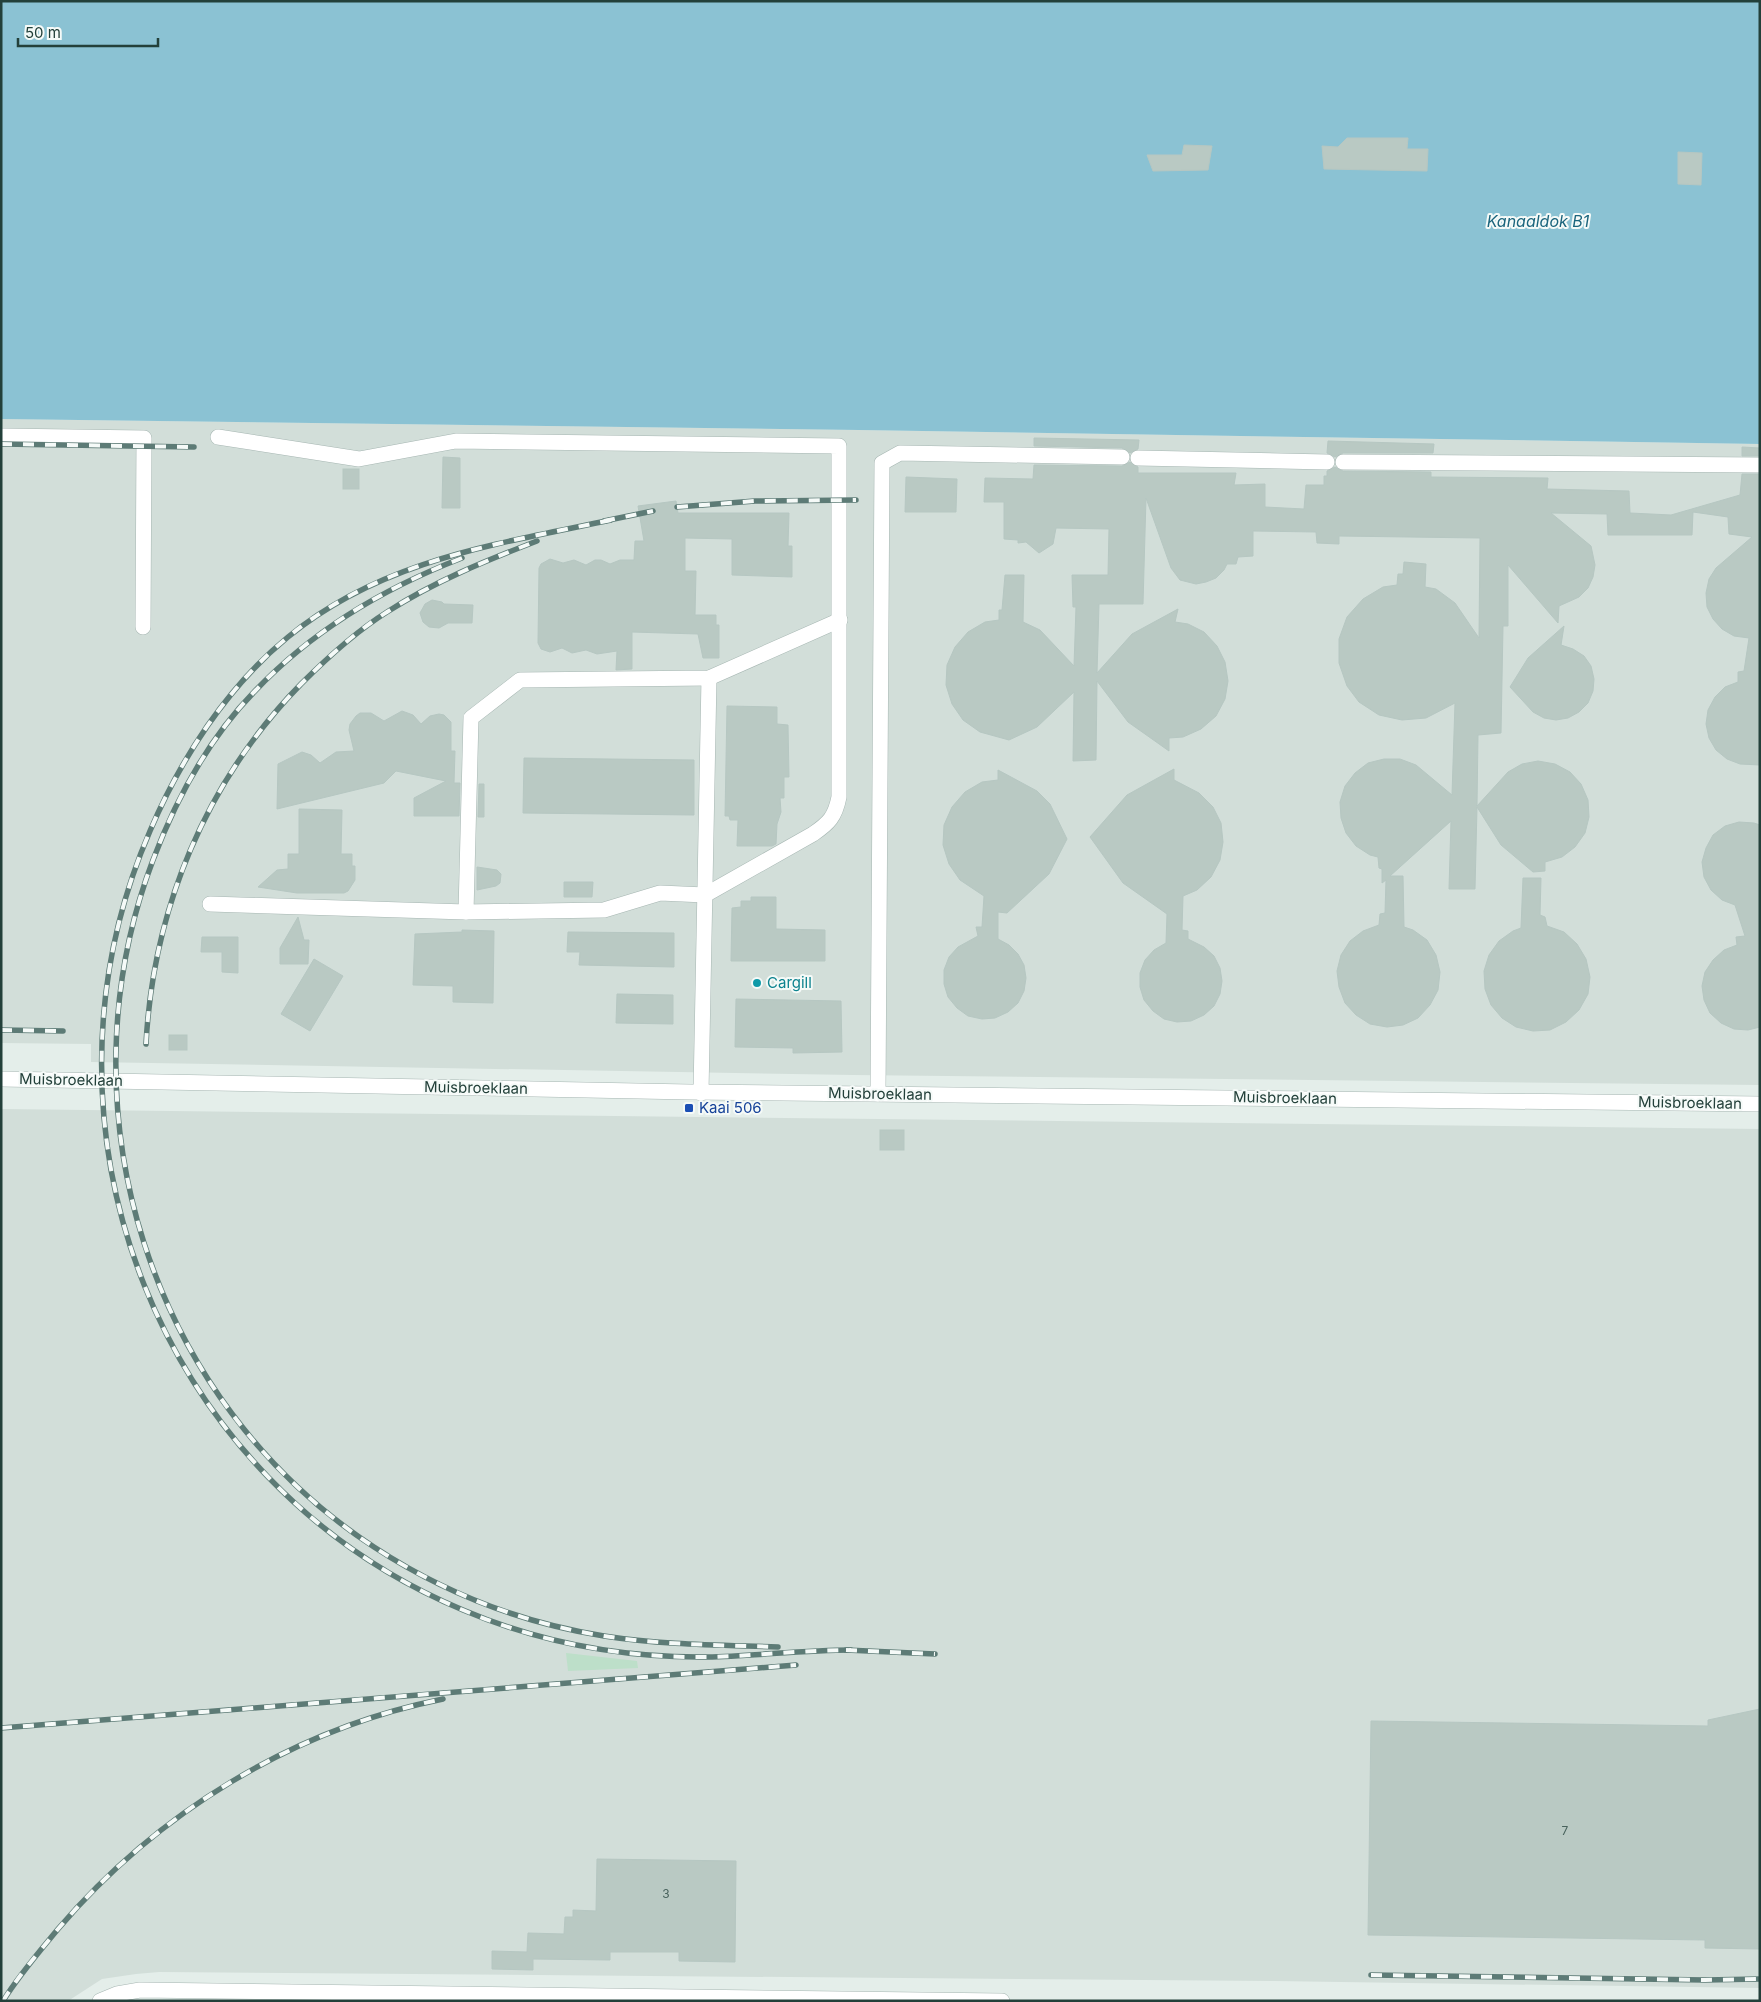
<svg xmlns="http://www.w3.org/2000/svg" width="1761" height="2002" font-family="Inter,sans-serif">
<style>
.built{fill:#d2ded9}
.green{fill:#bddfc9}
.water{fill:#8bc2d3}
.building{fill:#b9c9c3;stroke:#b6c7c2}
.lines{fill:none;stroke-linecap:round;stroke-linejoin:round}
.minor-casing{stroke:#a6b6b2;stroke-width:16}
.minor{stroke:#fff;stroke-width:15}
.rail-casing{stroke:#5d7b76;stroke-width:5.5}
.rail{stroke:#f5faf8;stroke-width:4;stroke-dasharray:11;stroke-linecap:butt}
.culture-dot{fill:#0f9aa8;stroke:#f5faf8;stroke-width:2}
.transit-dot{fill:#1a4fb4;stroke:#f5faf8;stroke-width:2}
.labels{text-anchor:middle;stroke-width:4;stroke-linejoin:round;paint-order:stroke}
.number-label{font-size:12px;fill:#48625c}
.culture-label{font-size:15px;fill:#0d838f;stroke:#f5faf8;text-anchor:start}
.street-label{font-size:15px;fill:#23403a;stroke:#f5faf8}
.transit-label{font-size:15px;fill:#164399;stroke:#f5faf8;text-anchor:start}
.water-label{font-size:16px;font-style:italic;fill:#1b657d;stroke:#f5faf8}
</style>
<rect width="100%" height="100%" fill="#e4eeea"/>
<g class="built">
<polygon points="1,419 859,430 1760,444 1760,1085 853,1075 91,1062 91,1044 1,1043"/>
<polygon points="1,1109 1760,1129 1760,1988 1274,1981 159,1972 136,1974 102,1979 68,2001 1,2001"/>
</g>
<polygon class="green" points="566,1653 637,1661 638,1668 568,1671"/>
<polygon class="water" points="1,1 1760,1 1760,444 859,430 1,419"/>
<g class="building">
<polygon points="1347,138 1408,138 1407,149 1428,149 1427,171 1324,169 1322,146 1338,147"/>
<polygon points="1184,145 1212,146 1208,170 1153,171 1147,155 1182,155"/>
<polygon points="1678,152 1702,153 1701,185 1678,184"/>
<polygon points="1034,438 1139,440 1138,449 1130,453 1122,448 1034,446"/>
<polygon points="1328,441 1434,444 1433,453 1343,453 1335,457 1327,453"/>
<polygon points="1742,447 1760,448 1760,456 1742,456"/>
<polygon points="443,457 460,458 460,508 442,508"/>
<polygon points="1130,462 1138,467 1138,473 1236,473 1234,485 1265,484 1265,507 1304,509 1306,485 1324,485 1324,476 1327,476 1327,471 1335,467 1343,471 1431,472 1431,477 1548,478 1547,489 1629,491 1630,513 1671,515 1740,495 1742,474 1760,474 1760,765 1740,764 1727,759 1716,750 1709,738 1706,724 1708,710 1715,697 1725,687 1738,682 1738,672 1744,671 1749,638 1734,636 1722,629 1713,619 1707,607 1706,593 1709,579 1716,568 1752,537 1729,534 1728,517 1693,512 1692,535 1608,535 1607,514 1551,513 1591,546 1595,565 1593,577 1588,588 1579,597 1559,606 1558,623 1508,565 1508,626 1503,626 1501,733 1478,735 1477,806 1508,772 1522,764 1538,761 1555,764 1570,772 1581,784 1588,800 1589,817 1585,833 1575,847 1562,857 1545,862 1545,871 1533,872 1501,845 1477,807 1475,889 1449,889 1451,821 1390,876 1403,876 1404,927 1413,930 1427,940 1436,955 1440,972 1438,990 1430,1005 1418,1018 1403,1025 1387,1027 1370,1024 1356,1015 1345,1003 1339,987 1337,971 1341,955 1350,941 1363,931 1379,925 1380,914 1385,913 1386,880 1382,883 1382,869 1379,868 1378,857 1370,855 1356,846 1346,833 1341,818 1340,802 1345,786 1355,773 1368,763 1384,759 1400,759 1416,765 1452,795 1455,703 1426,718 1402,720 1379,715 1359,702 1347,686 1339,663 1339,639 1347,617 1363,599 1383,587 1397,585 1398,574 1403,574 1404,562 1426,564 1425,587 1436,589 1455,603 1479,638 1480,538 1339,536 1339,544 1317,543 1316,532 1253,531 1253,556 1238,557 1236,564 1227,564 1224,570 1216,578 1206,582 1196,584 1180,580 1171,568 1146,498 1143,604 1099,604 1097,673 1132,634 1178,609 1175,622 1188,624 1204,632 1217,646 1225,662 1228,681 1225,699 1216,716 1201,729 1183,737 1169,738 1169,751 1128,722 1097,681 1096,760 1073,761 1074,692 1037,727 1009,740 980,732 963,720 952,704 946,685 947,665 955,647 968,632 985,622 999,620 999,610 1002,610 1005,575 1024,575 1023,622 1040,630 1074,666 1076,607 1073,607 1072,575 1108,575 1109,529 1056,528 1053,544 1039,553 1026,542 1018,543 1018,540 1004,539 1004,502 984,502 985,478 1033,479 1034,465 1122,466"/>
<rect x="343" y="469" width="16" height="20"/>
<polygon points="906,477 957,479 956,512 905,512"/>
<polygon points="676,501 678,513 789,513 788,546 792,546 792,577 732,575 732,539 685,538 685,571 696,571 695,615 716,615 716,625 719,625 719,658 703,658 698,634 632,632 632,669 616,670 617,651 597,654 586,650 572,653 562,648 550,652 541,649 538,643 539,568 541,564 550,559 563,563 574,560 586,565 595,560 601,560 610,564 620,560 634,560 635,541 644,541 638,506"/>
<polygon points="432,600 442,602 444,604 473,605 472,623 448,623 439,628 429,627 423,622 420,613 425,604"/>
<polygon points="1564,626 1561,645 1573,649 1584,656 1591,666 1594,679 1593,691 1588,703 1579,712 1568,718 1556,720 1544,718 1533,712 1510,687 1528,658"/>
<polygon points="727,706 777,707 777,724 788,725 789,777 784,777 784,798 780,798 781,812 777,824 776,844 772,846 737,846 738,820 730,820 729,816 725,816"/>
<polygon points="402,711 413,715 421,724 430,716 439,714 444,715 451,722 451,751 455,751 454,783 460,783 459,816 414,816 414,798 446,781 396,771 384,783 277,809 278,764 302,752 311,755 320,763 336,752 354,751 349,730 350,724 356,716 360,713 371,713 384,721"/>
<polygon points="524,758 694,760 694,815 523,813"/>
<polygon points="1174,769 1174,780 1199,793 1213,807 1221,823 1223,842 1220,860 1211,877 1197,890 1183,896 1182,930 1188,931 1188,939 1204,947 1214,956 1220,968 1222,981 1220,994 1214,1006 1204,1015 1191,1021 1177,1022 1164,1019 1153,1011 1144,1000 1140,987 1140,973 1145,960 1154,950 1166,943 1167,914 1123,883 1090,837 1127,795"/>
<polygon points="998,770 1037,791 1050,804 1067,839 1049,874 1007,913 998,912 998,939 1009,945 1018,954 1024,965 1026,978 1024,991 1018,1003 1008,1012 995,1018 982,1019 968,1016 957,1008 948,997 944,984 944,970 949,957 958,947 978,936 976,927 982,927 984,896 960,880 949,864 943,845 944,825 952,807 965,792 982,782 998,780"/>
<polygon points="479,784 484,784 484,817 478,817"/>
<polygon points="299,809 342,810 341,854 352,854 352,866 355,866 355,880 348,891 344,893 297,893 258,887 277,870 288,869 288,854 299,854"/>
<polygon points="1739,822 1754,823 1760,825 1760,1027 1748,1030 1734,1029 1721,1023 1710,1013 1704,1000 1702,986 1705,972 1713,960 1724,950 1737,945 1736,937 1745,936 1735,905 1722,900 1711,890 1704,877 1702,862 1706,848 1713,835 1725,826"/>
<polygon points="477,867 497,870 501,874 500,883 496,886 477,890"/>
<polygon points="1523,878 1541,878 1540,915 1545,917 1547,926 1564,932 1577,944 1586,959 1590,977 1588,994 1579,1010 1566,1022 1550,1030 1533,1031 1516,1027 1502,1018 1491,1005 1485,989 1484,971 1489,955 1499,941 1513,931 1521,928"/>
<polygon points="564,882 593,882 592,897 564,897"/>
<polygon points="751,897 776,897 776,929 825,930 825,961 731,961 732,908 741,907 741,901 751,901"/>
<polygon points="298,917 304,940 309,940 308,964 280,964 280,948"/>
<polygon points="462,930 494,931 493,1003 453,1002 453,986 413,985 415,934 462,932"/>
<polygon points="568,932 674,933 674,967 579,965 580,952 567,952"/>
<polygon points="202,937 238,937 238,973 222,972 222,952 201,952"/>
<polygon points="314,959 343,976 310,1031 281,1014"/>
<polygon points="617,994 673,995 673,1024 616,1023"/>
<polygon points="736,999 841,1001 842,1052 793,1053 793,1048 735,1047"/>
<rect x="169" y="1035" width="18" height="15"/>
<rect x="880" y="1130" width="24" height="20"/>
<polygon points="1760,1709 1760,1949 1705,1948 1705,1940 1368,1935 1371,1721 1708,1726 1708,1720"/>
<polygon points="597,1859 736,1861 735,1962 679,1961 679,1952 610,1952 610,1960 533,1959 533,1970 492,1969 492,1951 527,1952 528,1933 564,1934 565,1917 573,1917 573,1910 596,1911"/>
</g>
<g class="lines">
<g class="minor-casing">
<g id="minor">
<polyline points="1,436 144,438 143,627"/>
<polyline points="1138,458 1327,462"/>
<polyline points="1343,462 1760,465"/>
<path d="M210,904L466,912L604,910L660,893L705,895L813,834C829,823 835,817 839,797V446L456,441L359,459L218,437"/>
<polyline points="466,912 471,718 520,680 709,678 840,620"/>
<polyline points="1,1079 690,1092 1760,1104"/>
<polyline points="701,1093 709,678"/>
<polyline points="878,1094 882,463 900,453 1122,457"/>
<polyline points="100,2001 117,1994 140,1990 1002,2001"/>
</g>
</g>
<use href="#minor" class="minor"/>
<g class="rail-casing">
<g id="rail">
<polyline points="1,444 194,447"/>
<polyline points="677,507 755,501 856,500"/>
<path d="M611,520C497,544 381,560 288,637C227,687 181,758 150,831C20,1131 161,1484 463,1610C541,1643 623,1658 707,1657C755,1656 803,1650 851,1650"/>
<polyline points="604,521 653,511"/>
<path d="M462,558C384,588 313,630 255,691C209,738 176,799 153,860C58,1110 150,1401 374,1547C444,1593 522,1623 604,1636C662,1645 720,1645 778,1647"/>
<polyline points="1,1030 63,1031"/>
<path d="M146,1044C153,909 206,781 301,684C327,658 355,632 387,612C435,581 485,561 537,541"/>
<polyline points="846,1650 935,1654"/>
<polyline points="1,1728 796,1665"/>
<polyline points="1371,1975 1705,1980 1760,1979"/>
<path d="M3,2001C19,1975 39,1952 58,1929C157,1813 293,1729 443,1699"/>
</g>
</g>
<use href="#rail" class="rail"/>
</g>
<circle class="culture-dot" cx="757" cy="983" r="5"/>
<rect class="transit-dot" x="684" y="1103" width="10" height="10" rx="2.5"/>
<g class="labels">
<g class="number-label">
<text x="1565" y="1835">7</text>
<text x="666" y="1898">3</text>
</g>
<g class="culture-label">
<text x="767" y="988">Cargill</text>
</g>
<g class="street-label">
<text transform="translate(71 1080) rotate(1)" y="5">Muisbroeklaan</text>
<text transform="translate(476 1088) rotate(1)" y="5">Muisbroeklaan</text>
<text transform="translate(880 1094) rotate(1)" y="5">Muisbroeklaan</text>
<text transform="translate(1285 1098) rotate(1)" y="5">Muisbroeklaan</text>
<text transform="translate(1690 1103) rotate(1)" y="5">Muisbroeklaan</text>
</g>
<g class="transit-label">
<text x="699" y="1113">Kaai 506</text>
</g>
<g class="water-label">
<text x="1538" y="227">Kanaaldok B1</text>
</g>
</g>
<rect width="1761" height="2002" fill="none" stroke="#23403a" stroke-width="5"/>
<path d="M18 38v8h140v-8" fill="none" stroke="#23403a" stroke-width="2.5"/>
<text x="25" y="38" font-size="15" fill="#23403a" stroke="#f5faf8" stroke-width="4" paint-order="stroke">50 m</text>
</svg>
